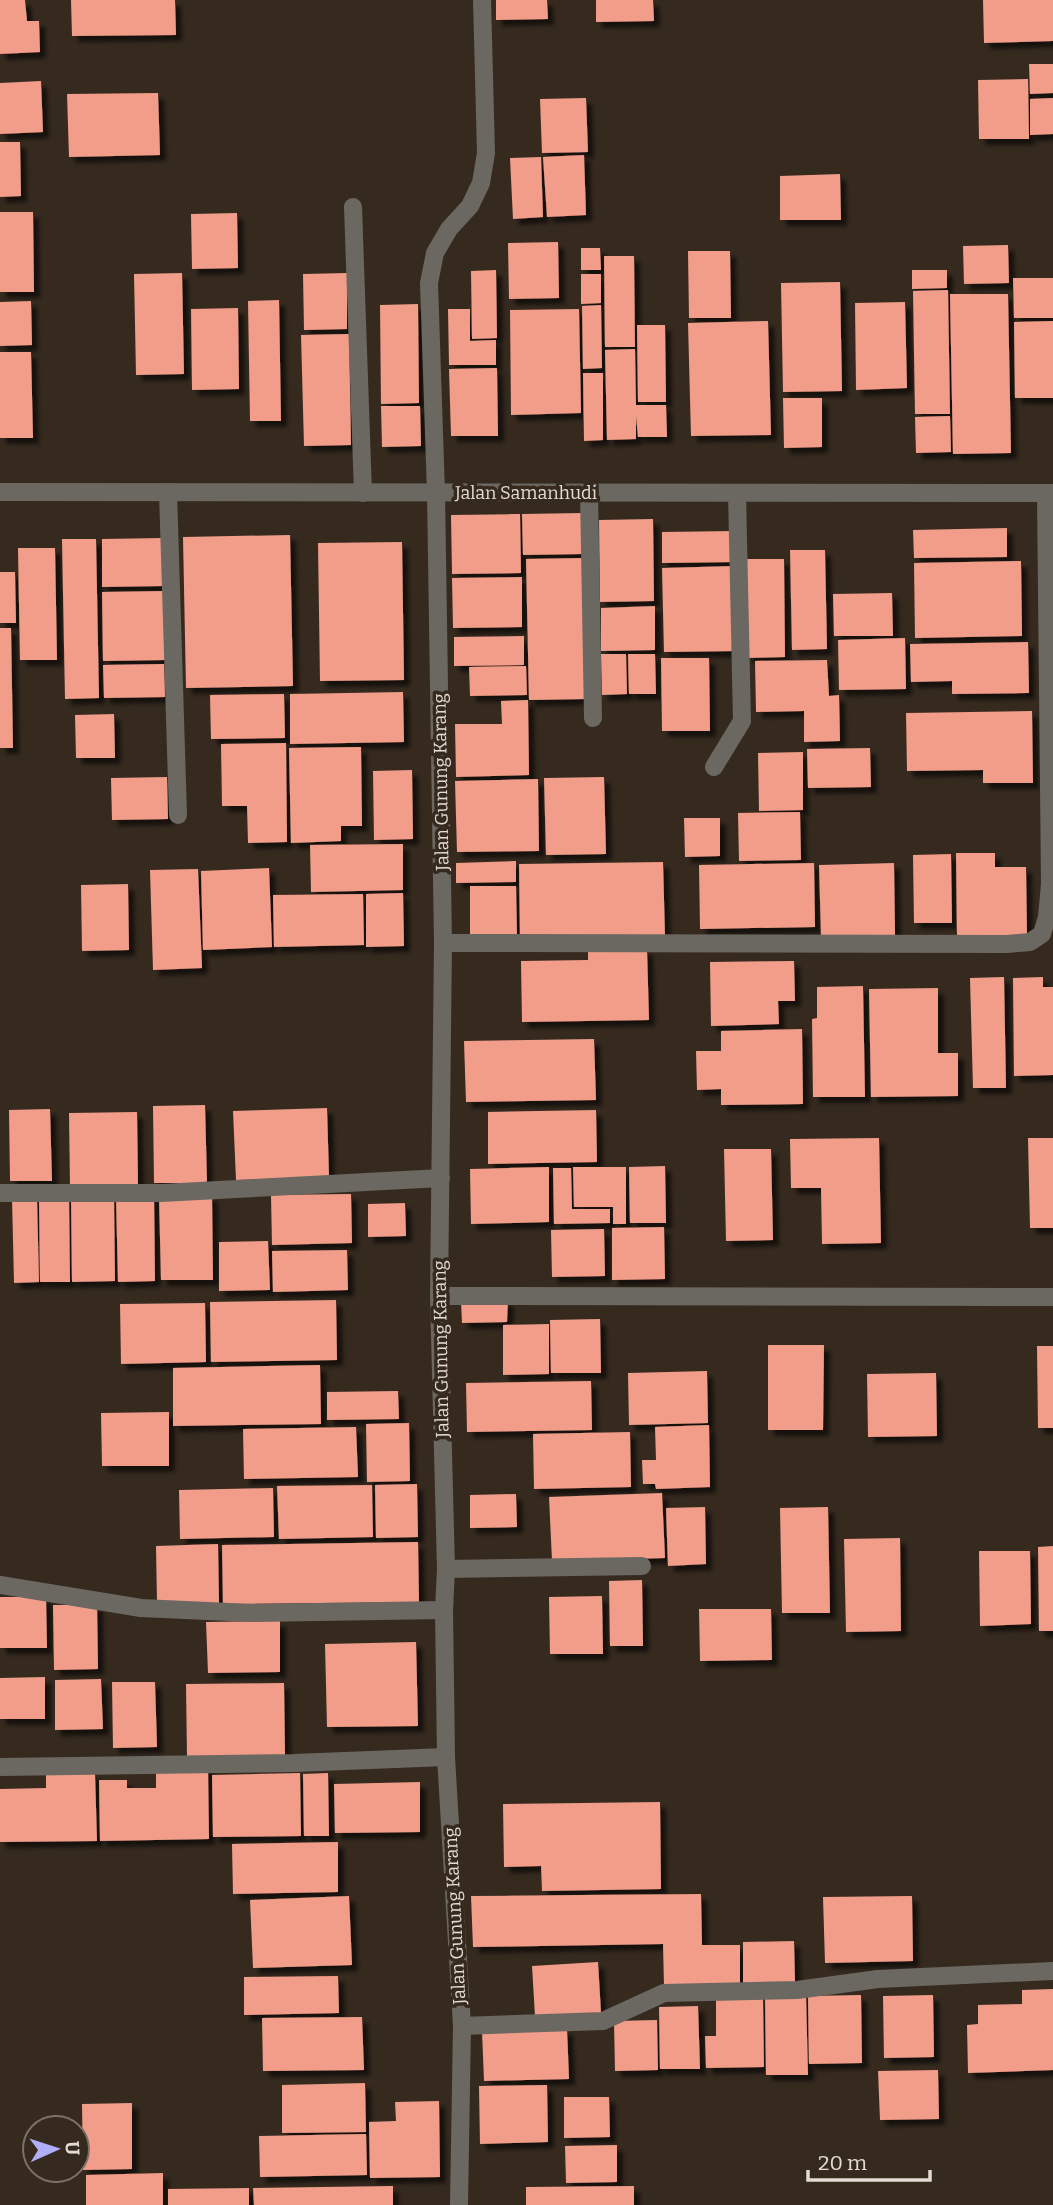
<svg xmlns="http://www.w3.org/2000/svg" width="1053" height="2205" font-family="Bitter,serif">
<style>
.building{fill:#f19d8a;filter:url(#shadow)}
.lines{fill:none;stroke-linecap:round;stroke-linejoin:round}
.minor{stroke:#6b6861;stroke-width:18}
.labels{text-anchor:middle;stroke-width:7;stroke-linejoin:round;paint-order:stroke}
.street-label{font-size:18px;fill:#e4dbd4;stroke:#362a1f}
</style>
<defs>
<filter id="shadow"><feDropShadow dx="6" dy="6" stdDeviation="2" flood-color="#0009"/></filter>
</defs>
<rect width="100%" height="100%" fill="#362a1f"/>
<g class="building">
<polygon points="0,0 25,0 27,21 39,21 40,52 0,54"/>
<polygon points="71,0 175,0 176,35 72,36"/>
<polygon points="496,0 547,0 548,19 496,20"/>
<polygon points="596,0 653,0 654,21 596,22"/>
<polygon points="983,0 1053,0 1053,41 984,43"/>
<polygon points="1029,64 1053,64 1053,93 1030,94"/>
<polygon points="1028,79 1029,139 979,139 978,80"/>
<polygon points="41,81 43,132 0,134 0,83"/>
<polygon points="158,93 160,155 69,157 67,94"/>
<polygon points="586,98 588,152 542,153 540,99"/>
<polygon points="1053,98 1053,134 1030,135 1030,99"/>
<polygon points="0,142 20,142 21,196 0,197"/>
<polygon points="584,155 586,215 547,217 543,157"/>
<polygon points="541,157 543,217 513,219 510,158"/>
<polygon points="840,174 841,220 780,220 780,176"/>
<polygon points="0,212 33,212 34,292 0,292"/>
<polygon points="237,213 238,268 192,269 191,214"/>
<polygon points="558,242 559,298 509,299 508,243"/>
<polygon points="1008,245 1009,283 964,284 963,246"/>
<polygon points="581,248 600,248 601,270 581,270"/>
<polygon points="688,251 730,251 731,318 689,318"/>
<polygon points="604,256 634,256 635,347 605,347"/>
<polygon points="496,270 497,338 472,339 471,271"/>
<polygon points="912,270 947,270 947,288 912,289"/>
<polygon points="182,273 184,374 136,375 134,274"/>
<polygon points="347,273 347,329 304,330 303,274"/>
<polygon points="581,274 601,274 601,303 581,304"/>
<polygon points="1013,278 1053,278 1053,318 1014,318"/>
<polygon points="840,282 842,391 783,392 781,283"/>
<polygon points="948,290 950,414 915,414 913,291"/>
<polygon points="950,294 1008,294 1011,453 953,454"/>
<polygon points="279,300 281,421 250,421 248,301"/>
<polygon points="31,301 32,345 0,346 0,302"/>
<polygon points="905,302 907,388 856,390 855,303"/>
<polygon points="418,304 419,403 381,404 380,305"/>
<polygon points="601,305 602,368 583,369 582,306"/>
<polygon points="238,308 239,389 192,390 191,309"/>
<polygon points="448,309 470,309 470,341 496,340 496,365 449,365"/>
<polygon points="579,309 581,413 511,415 510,310"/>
<polygon points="768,321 771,435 691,436 688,323"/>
<polygon points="1053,321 1053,398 1015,398 1014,322"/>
<polygon points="637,325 665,325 666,402 638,402"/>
<polygon points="349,334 351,445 304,446 301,335"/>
<polygon points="635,349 636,405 666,405 667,437 638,437 636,416 636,439 607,440 605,350"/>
<polygon points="0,352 31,352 33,438 0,438"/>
<polygon points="497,368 498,436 451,436 449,369"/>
<polygon points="583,373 603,373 603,440 584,441"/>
<polygon points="783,398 822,398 822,447 784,448"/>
<polygon points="381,406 420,406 421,446 382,447"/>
<polygon points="950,416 951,452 916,453 915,417"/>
<polygon points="582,513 582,554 523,555 522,514"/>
<polygon points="520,514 521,573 452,574 451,515"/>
<polygon points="653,519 654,601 600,602 599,520"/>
<polygon points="1007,528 1007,557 914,558 913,530"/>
<polygon points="734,531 735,562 662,563 662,532"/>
<polygon points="290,535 293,686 186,688 183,537"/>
<polygon points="162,538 163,586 102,587 102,539"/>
<polygon points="62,539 96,539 99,698 65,699"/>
<polygon points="402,542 404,680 320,681 318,543"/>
<polygon points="18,548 55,548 57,660 20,660"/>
<polygon points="790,550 825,550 827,649 792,650"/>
<polygon points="583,558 585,699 529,700 526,559"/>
<polygon points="745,559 784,559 785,657 747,658"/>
<polygon points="1021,561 1022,636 915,638 914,563"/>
<polygon points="735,566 737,651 664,652 662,568"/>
<polygon points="0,572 15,572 16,623 0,623"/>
<polygon points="522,577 522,627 453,628 452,578"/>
<polygon points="163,591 165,660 103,661 102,592"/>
<polygon points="892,593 893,636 834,636 833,594"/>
<polygon points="655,606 655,650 601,651 601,608"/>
<polygon points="0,628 11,628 13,748 0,748"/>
<polygon points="524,636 524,665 454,666 454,637"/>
<polygon points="905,638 906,689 839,690 838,640"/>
<polygon points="1028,642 1029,693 952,694 952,681 911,682 910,644"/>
<polygon points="601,654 626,654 627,694 602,695"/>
<polygon points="628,654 655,654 656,694 629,694"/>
<polygon points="661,658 709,658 710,731 662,731"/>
<polygon points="827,660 829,696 839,695 840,741 804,742 804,711 756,712 755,661"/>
<polygon points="164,664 165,697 104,698 103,665"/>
<polygon points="526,666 527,695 470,696 469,667"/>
<polygon points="403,692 404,742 290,744 290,694"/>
<polygon points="284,694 285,738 211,739 210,695"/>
<polygon points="528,700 529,775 456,777 455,724 502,724 501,701"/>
<polygon points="1032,711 1033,783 983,783 983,770 907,771 906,713"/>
<polygon points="114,714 115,758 76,758 75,715"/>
<polygon points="286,743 287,842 248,843 247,806 222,806 221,744"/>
<polygon points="361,747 362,826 341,826 341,841 291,843 289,748"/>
<polygon points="870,748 871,787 808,788 807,749"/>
<polygon points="803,752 803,810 759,811 758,753"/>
<polygon points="412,770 413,839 374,840 373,771"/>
<polygon points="167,777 168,819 112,820 111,778"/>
<polygon points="604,777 606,854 546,855 544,778"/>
<polygon points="538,779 539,851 457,852 455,781"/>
<polygon points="800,812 801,860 739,861 738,813"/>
<polygon points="684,818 720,818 720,856 685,857"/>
<polygon points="403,844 403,890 311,892 310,845"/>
<polygon points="956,853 995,853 995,867 1026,867 1027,936 957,937"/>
<polygon points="951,854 952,923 914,923 913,855"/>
<polygon points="516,861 516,882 456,883 456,863"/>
<polygon points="663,862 665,937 520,939 519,864"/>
<polygon points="814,863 815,927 700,929 699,865"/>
<polygon points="894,863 895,935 821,936 819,865"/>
<polygon points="269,868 272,947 203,950 201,871"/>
<polygon points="198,869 202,968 153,970 150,870"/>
<polygon points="128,884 129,950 82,951 81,885"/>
<polygon points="470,886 516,886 517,937 470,937"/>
<polygon points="403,893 404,946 366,947 366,894"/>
<polygon points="363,894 364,945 274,947 273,895"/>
<polygon points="647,949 649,1020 522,1022 521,961 588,960 588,951"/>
<polygon points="794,961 795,1001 778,1001 779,1024 711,1026 710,962"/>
<polygon points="1004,977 1006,1088 973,1088 970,978"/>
<polygon points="1043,977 1043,987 1053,987 1053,1075 1014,1076 1013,978"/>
<polygon points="863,986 865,1097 813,1097 812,1019 817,1018 817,987"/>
<polygon points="938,988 938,1053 958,1053 958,1096 871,1097 869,989"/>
<polygon points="802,1029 803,1104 721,1105 721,1089 697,1090 696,1051 721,1051 721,1031"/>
<polygon points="594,1039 596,1100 466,1102 464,1041"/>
<polygon points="205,1105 207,1183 154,1183 153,1106"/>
<polygon points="327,1108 329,1177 236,1180 233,1111"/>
<polygon points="50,1109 52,1181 10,1181 9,1110"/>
<polygon points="596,1110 597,1162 488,1164 488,1112"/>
<polygon points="137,1112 138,1185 70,1187 69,1113"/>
<polygon points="879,1138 881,1243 822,1244 821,1188 791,1188 790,1139"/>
<polygon points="1028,1138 1053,1138 1053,1228 1030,1228"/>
<polygon points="724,1149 771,1149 773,1240 726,1241"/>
<polygon points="665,1166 666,1223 630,1223 629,1167"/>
<polygon points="549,1167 549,1222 471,1224 470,1169"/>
<polygon points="573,1167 626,1167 626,1224 613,1224 613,1207 574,1207"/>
<polygon points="553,1168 571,1168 572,1209 610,1209 610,1223 554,1224"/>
<polygon points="351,1194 352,1243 272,1245 271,1195"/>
<polygon points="154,1195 155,1281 118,1282 116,1196"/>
<polygon points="212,1195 213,1280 161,1280 159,1196"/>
<polygon points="69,1197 70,1282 40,1282 39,1198"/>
<polygon points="71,1197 114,1197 115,1281 72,1282"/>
<polygon points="12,1198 37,1198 39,1282 14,1283"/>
<polygon points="405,1203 406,1236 368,1237 368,1204"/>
<polygon points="664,1227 665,1279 612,1280 612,1228"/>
<polygon points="604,1229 605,1276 552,1277 551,1230"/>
<polygon points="268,1241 270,1290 219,1291 219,1242"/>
<polygon points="347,1250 348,1290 273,1292 272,1251"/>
<polygon points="336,1300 337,1360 211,1362 210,1302"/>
<polygon points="508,1300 507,1322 462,1323 461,1301"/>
<polygon points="205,1303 206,1362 121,1364 120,1304"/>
<polygon points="600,1319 601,1373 551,1373 550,1320"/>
<polygon points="549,1324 549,1374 503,1375 503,1325"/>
<polygon points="768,1345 824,1345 823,1430 768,1430"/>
<polygon points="1037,1346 1053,1346 1053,1428 1038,1428"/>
<polygon points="320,1365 321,1424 173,1426 173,1368"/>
<polygon points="707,1371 708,1423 629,1425 628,1373"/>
<polygon points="936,1373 937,1436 868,1437 867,1374"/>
<polygon points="591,1381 592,1430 467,1432 466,1383"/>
<polygon points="398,1391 399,1419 327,1420 327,1392"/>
<polygon points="169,1412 169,1466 102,1466 101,1413"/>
<polygon points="409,1423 410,1481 367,1482 366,1424"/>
<polygon points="709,1425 710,1487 656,1489 655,1484 643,1484 642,1460 656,1460 655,1427"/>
<polygon points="356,1427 358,1477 244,1479 243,1429"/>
<polygon points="630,1432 631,1487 534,1489 533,1434"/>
<polygon points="417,1484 418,1537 376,1538 375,1485"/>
<polygon points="372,1485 373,1537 279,1539 277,1486"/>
<polygon points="273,1488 274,1537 180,1539 179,1490"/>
<polygon points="662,1493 665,1558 552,1561 549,1497"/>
<polygon points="516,1494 517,1527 470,1528 470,1495"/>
<polygon points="705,1507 706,1564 668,1566 666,1508"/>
<polygon points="828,1507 830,1613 782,1613 780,1508"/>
<polygon points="900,1538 901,1631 846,1632 844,1539"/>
<polygon points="418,1542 419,1602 223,1604 222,1545"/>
<polygon points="218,1544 219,1603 157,1603 156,1546"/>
<polygon points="1053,1546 1053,1631 1039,1631 1038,1547"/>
<polygon points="979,1551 1030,1551 1031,1624 980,1626"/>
<polygon points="642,1580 643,1646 610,1646 609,1581"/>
<polygon points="602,1596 603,1654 550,1654 549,1597"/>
<polygon points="0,1597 46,1597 47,1648 0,1648"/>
<polygon points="53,1605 97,1605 98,1669 54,1670"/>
<polygon points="699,1609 771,1609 772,1660 700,1661"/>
<polygon points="280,1621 280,1672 208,1673 206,1622"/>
<polygon points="416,1642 418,1726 327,1727 325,1644"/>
<polygon points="45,1677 45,1719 0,1719 0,1678"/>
<polygon points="101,1679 103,1729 55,1730 55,1680"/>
<polygon points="112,1682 155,1682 157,1747 113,1748"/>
<polygon points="284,1683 285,1756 187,1758 186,1684"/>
<polygon points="208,1767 209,1839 100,1841 99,1780 127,1780 127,1788 156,1788 156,1768"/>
<polygon points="95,1773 97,1841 0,1842 0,1789 46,1788 46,1774"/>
<polygon points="300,1773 301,1836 213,1837 212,1775"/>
<polygon points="328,1773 329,1836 304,1836 303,1774"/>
<polygon points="420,1782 420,1832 335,1833 334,1784"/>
<polygon points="660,1802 661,1889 542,1891 541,1866 504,1867 503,1804"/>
<polygon points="338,1842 338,1892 233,1894 232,1844"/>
<polygon points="701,1894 702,1945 740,1945 740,1984 664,1986 663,1944 473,1947 471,1896"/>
<polygon points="349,1896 352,1965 253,1968 250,1900"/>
<polygon points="912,1896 913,1961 825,1963 823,1897"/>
<polygon points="794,1941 795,1983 743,1984 743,1942"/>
<polygon points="598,1962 601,2013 535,2016 532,1966"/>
<polygon points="338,1976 339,2013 244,2015 244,1977"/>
<polygon points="1053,1989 1053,2070 968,2073 967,2025 978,2024 978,2005 1022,2004 1022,1990"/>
<polygon points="806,1995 808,2075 766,2075 765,1996"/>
<polygon points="861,1995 862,2063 809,2064 808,1996"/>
<polygon points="933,1995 934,2057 884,2058 883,1996"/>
<polygon points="763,1999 764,2067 706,2068 705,2036 716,2036 716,2000"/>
<polygon points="698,2006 700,2069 660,2069 659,2007"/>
<polygon points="362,2017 364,2070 263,2071 262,2018"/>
<polygon points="657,2020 658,2070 615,2071 614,2021"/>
<polygon points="567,2029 569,2079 484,2081 482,2031"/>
<polygon points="938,2070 939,2119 880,2120 878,2071"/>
<polygon points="365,2083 366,2132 282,2133 282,2085"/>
<polygon points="547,2085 548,2142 480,2144 479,2086"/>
<polygon points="564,2097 609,2097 610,2137 564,2138"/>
<polygon points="439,2101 440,2177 370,2178 369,2122 396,2121 395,2102"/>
<polygon points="132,2103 132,2169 83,2170 82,2104"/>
<polygon points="366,2134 367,2175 260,2177 259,2136"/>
<polygon points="617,2145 617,2182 566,2183 565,2146"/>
<polygon points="163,2173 163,2205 86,2205 86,2175"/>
<polygon points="393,2186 393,2205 254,2205 253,2188"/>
<polygon points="634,2186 634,2205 526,2205 526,2187"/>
<polygon points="249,2188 249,2205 168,2205 168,2189"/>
</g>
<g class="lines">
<g class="minor">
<polyline points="353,207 363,493"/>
<polyline points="0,492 1053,493"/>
<polyline points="168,492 178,815"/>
<polyline points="589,493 593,718"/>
<polyline points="714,767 742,721 737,493"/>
<polyline points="443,943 1007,944 1030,942 1042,934 1047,917 1050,884 1046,493"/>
<polyline points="0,1193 161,1193 441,1178"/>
<polyline points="439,1296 1053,1297"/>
<polyline points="446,1569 642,1566"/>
<polyline points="0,1585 141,1608 252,1613 444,1610"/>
<polyline points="0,1767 294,1763 446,1757"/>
<polyline points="462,2026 603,2021 664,1993 797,1990 878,1979 1053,1971"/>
<polyline points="459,2205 462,2026 446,1757 444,1610 446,1569 439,1296 443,943 436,493 429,283 435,253 449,229 470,206 481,183 486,153 482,0"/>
</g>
</g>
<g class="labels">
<g class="street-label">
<text x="526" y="499">Jalan Samanhudi</text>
<text transform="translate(441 782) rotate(-91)" y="6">Jalan Gunung Karang</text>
<text transform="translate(441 1349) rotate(-91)" y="6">Jalan Gunung Karang</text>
<text transform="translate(455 1916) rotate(-93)" y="6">Jalan Gunung Karang</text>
</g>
</g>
<g transform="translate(56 2149) rotate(87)"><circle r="33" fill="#362a1f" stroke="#7c7167" stroke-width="2"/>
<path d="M0-5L12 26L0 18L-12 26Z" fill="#afaefa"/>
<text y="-10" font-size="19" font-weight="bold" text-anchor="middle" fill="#e4dbd4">U</text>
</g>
<path d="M808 2170v10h122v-10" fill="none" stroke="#e4dbd4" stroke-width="3.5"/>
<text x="818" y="2170" font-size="21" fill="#e4dbd4" stroke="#362a1f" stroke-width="5" paint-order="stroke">20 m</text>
</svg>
